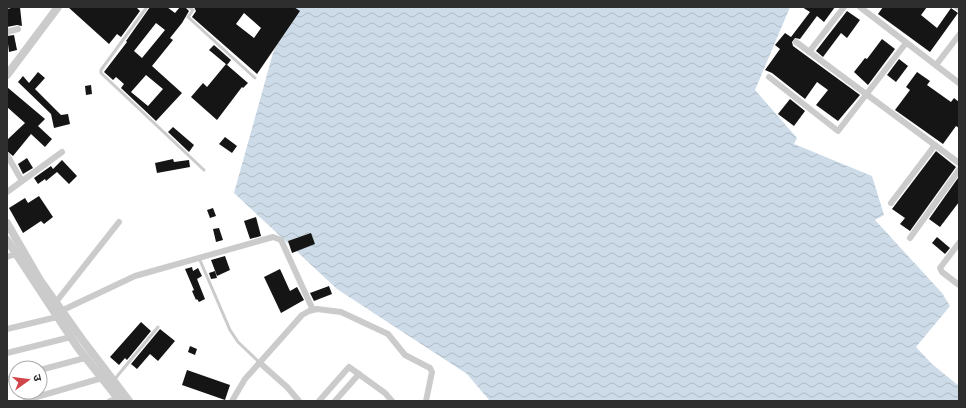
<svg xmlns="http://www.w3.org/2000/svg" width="966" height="408" font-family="'Alegreya Sans','Noto Sans Devanagari',sans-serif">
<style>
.water{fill:url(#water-waves)}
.building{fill:#151515;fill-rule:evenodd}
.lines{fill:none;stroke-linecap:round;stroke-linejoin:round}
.service{stroke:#cbcbcb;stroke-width:3}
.minor{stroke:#cbcbcb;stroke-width:6}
.tertiary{stroke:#cbcbcb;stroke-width:8}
</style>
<defs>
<pattern id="water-waves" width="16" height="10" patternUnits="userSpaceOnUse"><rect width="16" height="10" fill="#ccdbe7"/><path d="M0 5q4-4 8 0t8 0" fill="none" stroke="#b0bcc6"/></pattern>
</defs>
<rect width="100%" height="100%" fill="#fff"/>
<polygon class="water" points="292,7 790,7 755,90 797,138 794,144 872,176 884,215 875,220 942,293 950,306 916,347 932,364 959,386 959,401 490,401 467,374 337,289 234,193 273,53"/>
<g class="building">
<polygon points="15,7 20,7 22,26 17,25 7,27 7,9"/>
<polygon points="68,7 136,7 140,11 121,37 117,34 109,44"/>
<path d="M150,7H167L175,13L180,7H185L189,11L182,23L170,38L173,40L152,66L182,93L156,121L121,88L124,84L116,77L113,80L104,72L127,42L126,41ZM156,23L165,30L142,58L134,51ZM146,75L163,89L148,106L131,92Z"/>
<path d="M194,7H294L300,11L257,74L192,17L196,11ZM244,13L261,28L254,38L236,24Z"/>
<polygon points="802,7 835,7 824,22 817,16 800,39 795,38 792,42 793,46 860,95 838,121 816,105 828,90 817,82 805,99 772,73 765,70 780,49 775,45 785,33 791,37 810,12"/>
<polygon points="883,7 927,7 921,15 937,28 951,8 958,13 930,52 878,14"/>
<polygon points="847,11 860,20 847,38 841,33 823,57 816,51"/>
<polygon points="14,35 17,50 9,52 7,36"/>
<polygon points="882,39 895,49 868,85 854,72 865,58 867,59"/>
<polygon points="214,45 231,60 227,65 209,50"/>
<polygon points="899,59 908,66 896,82 887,75"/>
<polygon points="226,64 248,83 243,88 242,87 217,120 191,97 203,83 207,87"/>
<polygon points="38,72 45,78 35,89 61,115 68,114 70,124 54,128 51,114 18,82 23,76 29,83"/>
<polygon points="917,72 930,81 927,85 951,102 954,98 959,102 959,128 956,126 943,144 895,110 910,90 906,87"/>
<polygon points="91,85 92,94 86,95 85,86"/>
<polygon points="7,87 45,119 38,126 52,139 45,147 31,134 13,156 7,151 7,140 25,123 7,107"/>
<polygon points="790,99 805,111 794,126 778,114"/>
<polygon points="173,127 194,145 189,152 168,132"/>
<polygon points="225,137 237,146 232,153 219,144"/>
<polygon points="936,151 956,167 910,231 900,224 905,218 892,209"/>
<polygon points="27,158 33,168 23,174 18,164"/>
<polygon points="173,159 174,162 189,160 190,167 157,173 155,163"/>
<polygon points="62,160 77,176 69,184 57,172 46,181 45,179 38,184 34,178 51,166 53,169"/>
<polygon points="958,178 959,202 940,227 929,219"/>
<polygon points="39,196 53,217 44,224 41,221 23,233 9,208 25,198 28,203"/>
<polygon points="213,208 216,216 210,218 207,210"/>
<polygon points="256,217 261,236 250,239 244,221"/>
<polygon points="219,228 223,240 216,242 213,229"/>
<polygon points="311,233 315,244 292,253 288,241"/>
<polygon points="937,237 950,248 945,254 932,243"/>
<polygon points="225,256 230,270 217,276 211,260"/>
<polygon points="192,267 193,271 198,268 202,276 197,279 205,299 199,302 197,299 196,300 192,291 194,290 185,269"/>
<polygon points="280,269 290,291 297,287 304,300 281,313 264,277"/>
<polygon points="215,271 217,278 211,279 209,273"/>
<polygon points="329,286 332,294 314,301 310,293"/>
<polygon points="141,322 151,331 127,360 125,358 119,365 110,357"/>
<polygon points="160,329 175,341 158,361 150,354 137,369 131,364"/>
<polygon points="190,346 197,349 195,355 188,352"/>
<polygon points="187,370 230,385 225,400 182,385"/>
</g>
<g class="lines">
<g class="service">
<polyline points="147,7 101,70 101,73 204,170"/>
<polyline points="188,7 193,10 188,17 255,78"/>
<polyline points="199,258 230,330 238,342 259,362"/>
<polyline points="114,380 158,327"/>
</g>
<g class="minor">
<polyline points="860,7 959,83"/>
<polyline points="957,7 959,8"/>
<polyline points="7,32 18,29"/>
<polyline points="796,42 959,163"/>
<polyline points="809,52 844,7"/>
<polyline points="936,65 959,35"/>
<polyline points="769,77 838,131 906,43"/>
<polyline points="7,155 22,181"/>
<polyline points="7,192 62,152"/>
<polyline points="891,203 935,145"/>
<polyline points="910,238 959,170"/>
<polyline points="959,243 940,268 942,272 959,285"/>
<polyline points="7,257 18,253"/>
<polyline points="56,302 119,222"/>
<polyline points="63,310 135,276 273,237 281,240 313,310"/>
<polyline points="7,329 57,317"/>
<polyline points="7,353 71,337"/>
<polyline points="260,363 287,387 299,401"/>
<polyline points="40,370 85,358"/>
<polyline points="7,379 16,377"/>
<polyline points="26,400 102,378"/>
<polyline points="110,401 122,397"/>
<polyline points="232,401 245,379 302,315 309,311 317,309 341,312 388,334 405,355 430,368 432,372 426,401"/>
<polyline points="319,401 349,367 385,393 392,401"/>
<polyline points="335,401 359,374"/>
</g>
<g class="tertiary">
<polyline points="7,75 58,7"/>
<polyline points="7,223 40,280 84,342 129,401"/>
<polyline points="7,240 78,348 120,401"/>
</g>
</g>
<rect width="966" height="408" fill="none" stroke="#2e2e2e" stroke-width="16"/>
<g transform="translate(28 380) rotate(76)"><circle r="19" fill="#ffffff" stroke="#ababab"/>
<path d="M0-3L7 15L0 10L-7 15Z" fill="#d04549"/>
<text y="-6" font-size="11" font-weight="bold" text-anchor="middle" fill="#2e2e2e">उ</text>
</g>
</svg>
